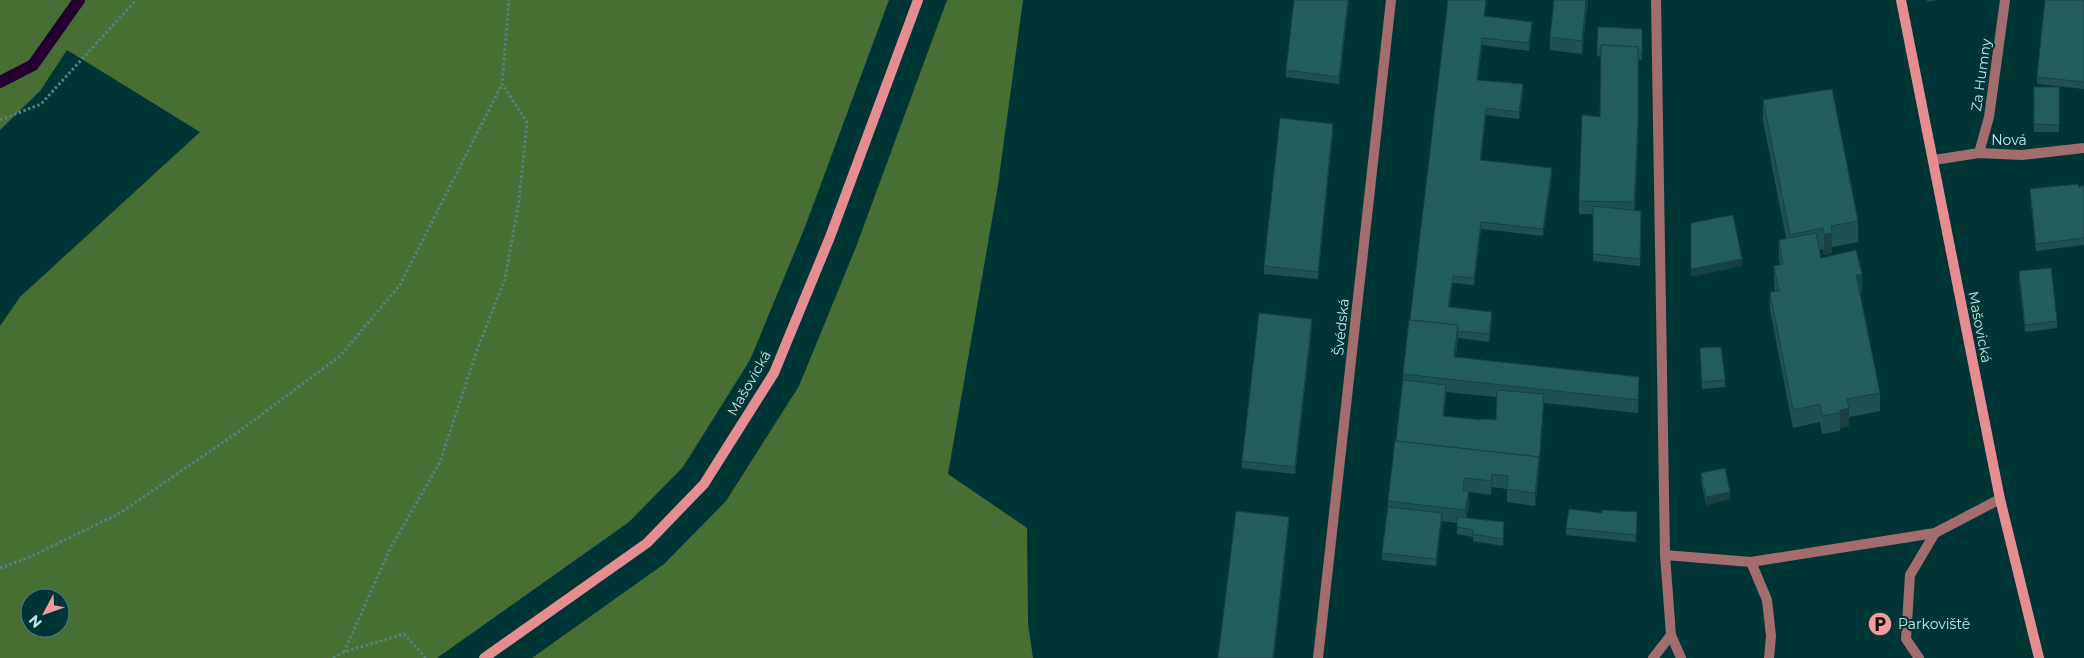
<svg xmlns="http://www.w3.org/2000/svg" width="2084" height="658" font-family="Montserrat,sans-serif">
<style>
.forest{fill:#476f34;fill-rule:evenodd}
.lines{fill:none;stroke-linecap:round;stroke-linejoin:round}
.stream{stroke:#240030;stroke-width:12}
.path{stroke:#528283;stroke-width:3;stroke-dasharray:2.5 2.5;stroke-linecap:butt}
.street{stroke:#a36c6e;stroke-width:10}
.secondary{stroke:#e68d92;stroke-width:10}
.wall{fill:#1e5151;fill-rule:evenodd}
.shaded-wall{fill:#184242}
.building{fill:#235e5e;stroke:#184242}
.labels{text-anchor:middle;stroke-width:4.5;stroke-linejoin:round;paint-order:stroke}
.street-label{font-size:14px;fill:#bee8e8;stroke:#003536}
.poi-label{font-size:14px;fill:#bee8e8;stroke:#003536;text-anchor:start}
</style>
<rect width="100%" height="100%" fill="#003536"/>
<g class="forest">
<path d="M0,0H889L805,227L750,360L683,467L629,522L437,658H0V326L20,297L200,132L67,50L40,91L0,130ZM30,598H60V628H30Z"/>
<polygon points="947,0 1023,0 998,185 948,474 1027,528 1028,623 1033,658 532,658 664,564 726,501 799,386 856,247"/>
</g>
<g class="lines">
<polyline class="stream" points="0,82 33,65 79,0"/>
<g class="path">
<polyline points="0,120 41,104 136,0"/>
<polyline points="0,568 32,556 120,513 241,430 340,356 400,285 502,84"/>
<polyline points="344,652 390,549 440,462 477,350 505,279 519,201 527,122 502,84 509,0"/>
<polyline points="333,658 344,652 404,634 426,658"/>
</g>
<g class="street">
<polyline points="1979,153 1989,117 2005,0"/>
<polyline points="1934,160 1979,153 2022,155 2084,148"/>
<polyline points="1665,555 1751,562 1935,533 2000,499"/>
<polyline points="1751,562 1767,600 1771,636 1769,658"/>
<polyline points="1671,635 1681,658"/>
<polyline points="1318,658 1391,0"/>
<polyline points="1653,658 1671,635 1665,555 1656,0"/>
<polyline points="1919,658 1906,639 1910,575 1935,533"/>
</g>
<g class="secondary">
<polyline points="1901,0 2000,499 2039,658"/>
<polyline points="484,658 647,543 704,484 774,373 830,237 918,0"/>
</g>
</g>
<g class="wall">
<polygon points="1349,0 1339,84 1286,77 1286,70"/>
<polygon points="1588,0 1582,54 1550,50 1550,37"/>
<polygon points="1927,0 1937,0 1927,2"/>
<polygon points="2084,0 2084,89 2037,84 2037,77"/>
<path d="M1485,16L1532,29L1529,51L1482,45L1478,80L1523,92L1519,119L1486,115L1481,160L1552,175L1543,236L1481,229L1474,285L1453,283L1449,307L1492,320L1489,342L1458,338L1456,357L1639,377L1638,413L1544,403L1539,470L1535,506L1507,502V489L1492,487L1491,495L1469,492V505L1466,518L1504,529L1503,546L1473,541V537L1457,534V523L1441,521L1436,566L1382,560V553L1403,380V374L1410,320ZM1446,392L1497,397L1496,420H1481L1444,416Z"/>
<polygon points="1642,29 1642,60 1638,59 1638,134 1635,210 1641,211 1640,266 1593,261 1593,214 1579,214 1579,201 1600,117 1601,57 1597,56 1597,49"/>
<rect x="2034" y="87" width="25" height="45"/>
<polygon points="1763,100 1858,221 1858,242 1832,247 1832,253 1824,255 1823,249 1820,250 1821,258 1862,292 1860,292 1880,393 1880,411 1849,417 1849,426 1840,428 1840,431 1822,434 1820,422 1793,428 1770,310 1770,292 1775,292 1774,284 1774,266 1780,265 1779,257 1779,240 1786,238 1763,121"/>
<polygon points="1333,131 1318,279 1264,274 1264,266"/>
<polygon points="2084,186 2084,245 2036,251 2030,196 2030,189"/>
<polygon points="2019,271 2057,321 2057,328 2025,332 2019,279"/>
<polygon points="1312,326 1295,474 1242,468 1242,461"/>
<polygon points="1700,348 1725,380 1725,387 1702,389"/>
<polygon points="1701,473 1730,499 1706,505 1701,480"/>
<polygon points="1637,512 1636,542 1566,535 1566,528 1602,513"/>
</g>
<g class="shaded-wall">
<polygon points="1348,0 1349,0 1339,84 1339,77"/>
<polygon points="1586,0 1588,0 1582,54 1582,41"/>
<polygon points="1532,22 1532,29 1529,51 1529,43"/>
<polygon points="1482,38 1482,45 1477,87 1477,80"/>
<polygon points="1523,84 1523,92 1519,119 1519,112"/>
<polygon points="1486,108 1486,115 1480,167 1480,160"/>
<polygon points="1638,121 1638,134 1634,216 1634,202"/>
<polygon points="1333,124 1333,131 1318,279 1318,272"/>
<polygon points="1552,168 1552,175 1543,236 1543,229"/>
<polygon points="1481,222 1481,229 1474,285 1474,278"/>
<polygon points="1832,233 1832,253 1824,255 1824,234"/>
<polygon points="1742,259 1742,266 1691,277 1691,269"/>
<polygon points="1862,274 1862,292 1856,293 1856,275"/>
<polygon points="1453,276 1453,283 1448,314 1448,307"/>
<polygon points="1492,312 1492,320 1489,342 1489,334"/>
<polygon points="1312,319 1312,326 1295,474 1295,467"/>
<polygon points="1458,325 1458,338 1454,370 1454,357"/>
<polygon points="1446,385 1446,392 1443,423 1443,416"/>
<polygon points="1544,394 1539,470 1535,506 1535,493"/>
<polygon points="1849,408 1849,426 1840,428 1840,410"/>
<polygon points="1492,474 1492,487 1491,495 1491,481"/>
<polygon points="1469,491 1469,505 1465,524 1465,510"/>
<polygon points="1730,492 1730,499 1706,505 1706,497"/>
<polygon points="1442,513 1442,520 1436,566 1436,559"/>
<polygon points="1289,517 1289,524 1274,658 1273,658"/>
</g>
<g class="building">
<polygon points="1294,0 1348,0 1339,77 1286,70"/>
<polygon points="1448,0 1486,0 1484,16 1532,22 1529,43 1482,38 1477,80 1523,84 1519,112 1486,108 1480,160 1552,168 1543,229 1481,222 1474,278 1453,276 1448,307 1492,312 1489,334 1458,331 1458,325 1410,320"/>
<polygon points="1554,0 1586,0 1582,41 1550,37"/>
<polygon points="2045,0 2084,0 2084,82 2037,77"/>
<polygon points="1598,27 1642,29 1642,52 1638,52 1638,47 1601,45 1601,49 1597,49"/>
<polygon points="1601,45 1638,47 1638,121 1634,202 1579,201 1582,115 1600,117"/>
<polygon points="2034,87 2059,87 2059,125 2034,124"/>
<polygon points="1832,89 1858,221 1831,226 1832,233 1824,234 1823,228 1790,235 1763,100"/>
<polygon points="1280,118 1333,124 1318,272 1264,266"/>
<polygon points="2078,184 2079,187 2084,186 2084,238 2036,244 2030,189"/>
<polygon points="1593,206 1641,211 1640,259 1593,254"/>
<polygon points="1733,215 1742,259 1691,269 1691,223"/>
<polygon points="1816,233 1821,258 1856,250 1862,274 1856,275 1880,393 1847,399 1849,408 1840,410 1840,413 1822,416 1820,404 1793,410 1770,292 1779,291 1774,266 1783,264 1779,240"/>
<polygon points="2051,268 2057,321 2025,325 2019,271"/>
<polygon points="1259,313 1312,319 1295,467 1242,461"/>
<polygon points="1409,320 1458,325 1454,357 1639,377 1638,400 1403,374"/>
<polygon points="1721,347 1725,380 1702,382 1700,348"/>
<polygon points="1403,380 1446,385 1443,416 1481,420 1481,419 1496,420 1497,390 1544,394 1539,463 1539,457 1396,441"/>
<polygon points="1395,441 1539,457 1535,493 1507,489 1508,476 1492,474 1491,481 1464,478 1463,491 1469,491 1465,510 1388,501"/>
<polygon points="1725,468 1730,492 1706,497 1701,473"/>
<polygon points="1388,507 1442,513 1436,559 1382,553"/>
<polygon points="1569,509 1602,513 1602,510 1637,512 1636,535 1566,528"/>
<polygon points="1236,511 1289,517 1273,658 1218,658"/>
<polygon points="1457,517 1504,522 1503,539 1473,534 1473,530 1457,527"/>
</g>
<defs>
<g id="parking-disc" transform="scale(1.25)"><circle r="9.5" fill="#f49b9f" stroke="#003536"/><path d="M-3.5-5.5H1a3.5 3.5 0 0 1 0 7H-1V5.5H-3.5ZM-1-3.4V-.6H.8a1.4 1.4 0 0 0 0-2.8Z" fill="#111"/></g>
</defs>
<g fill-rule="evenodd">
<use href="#parking-disc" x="1880" y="624"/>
</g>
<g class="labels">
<g class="street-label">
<text transform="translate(1981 75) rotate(-82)" y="5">Za Humny</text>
<text x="2009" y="145">Nová</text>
<text transform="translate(1341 327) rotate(-84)" y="5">Švédská</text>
<text transform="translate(1980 327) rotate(79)" y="5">Mašovická</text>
<text transform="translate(749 383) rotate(-60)" y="5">Mašovická</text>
</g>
<g class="poi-label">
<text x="1898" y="629">Parkoviště</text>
</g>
</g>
<g transform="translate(45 613) rotate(229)"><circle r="24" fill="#003536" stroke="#4c7d7d"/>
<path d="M0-4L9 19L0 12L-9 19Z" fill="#f49b9f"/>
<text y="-8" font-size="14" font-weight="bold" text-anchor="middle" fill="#bee8e8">N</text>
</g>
</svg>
